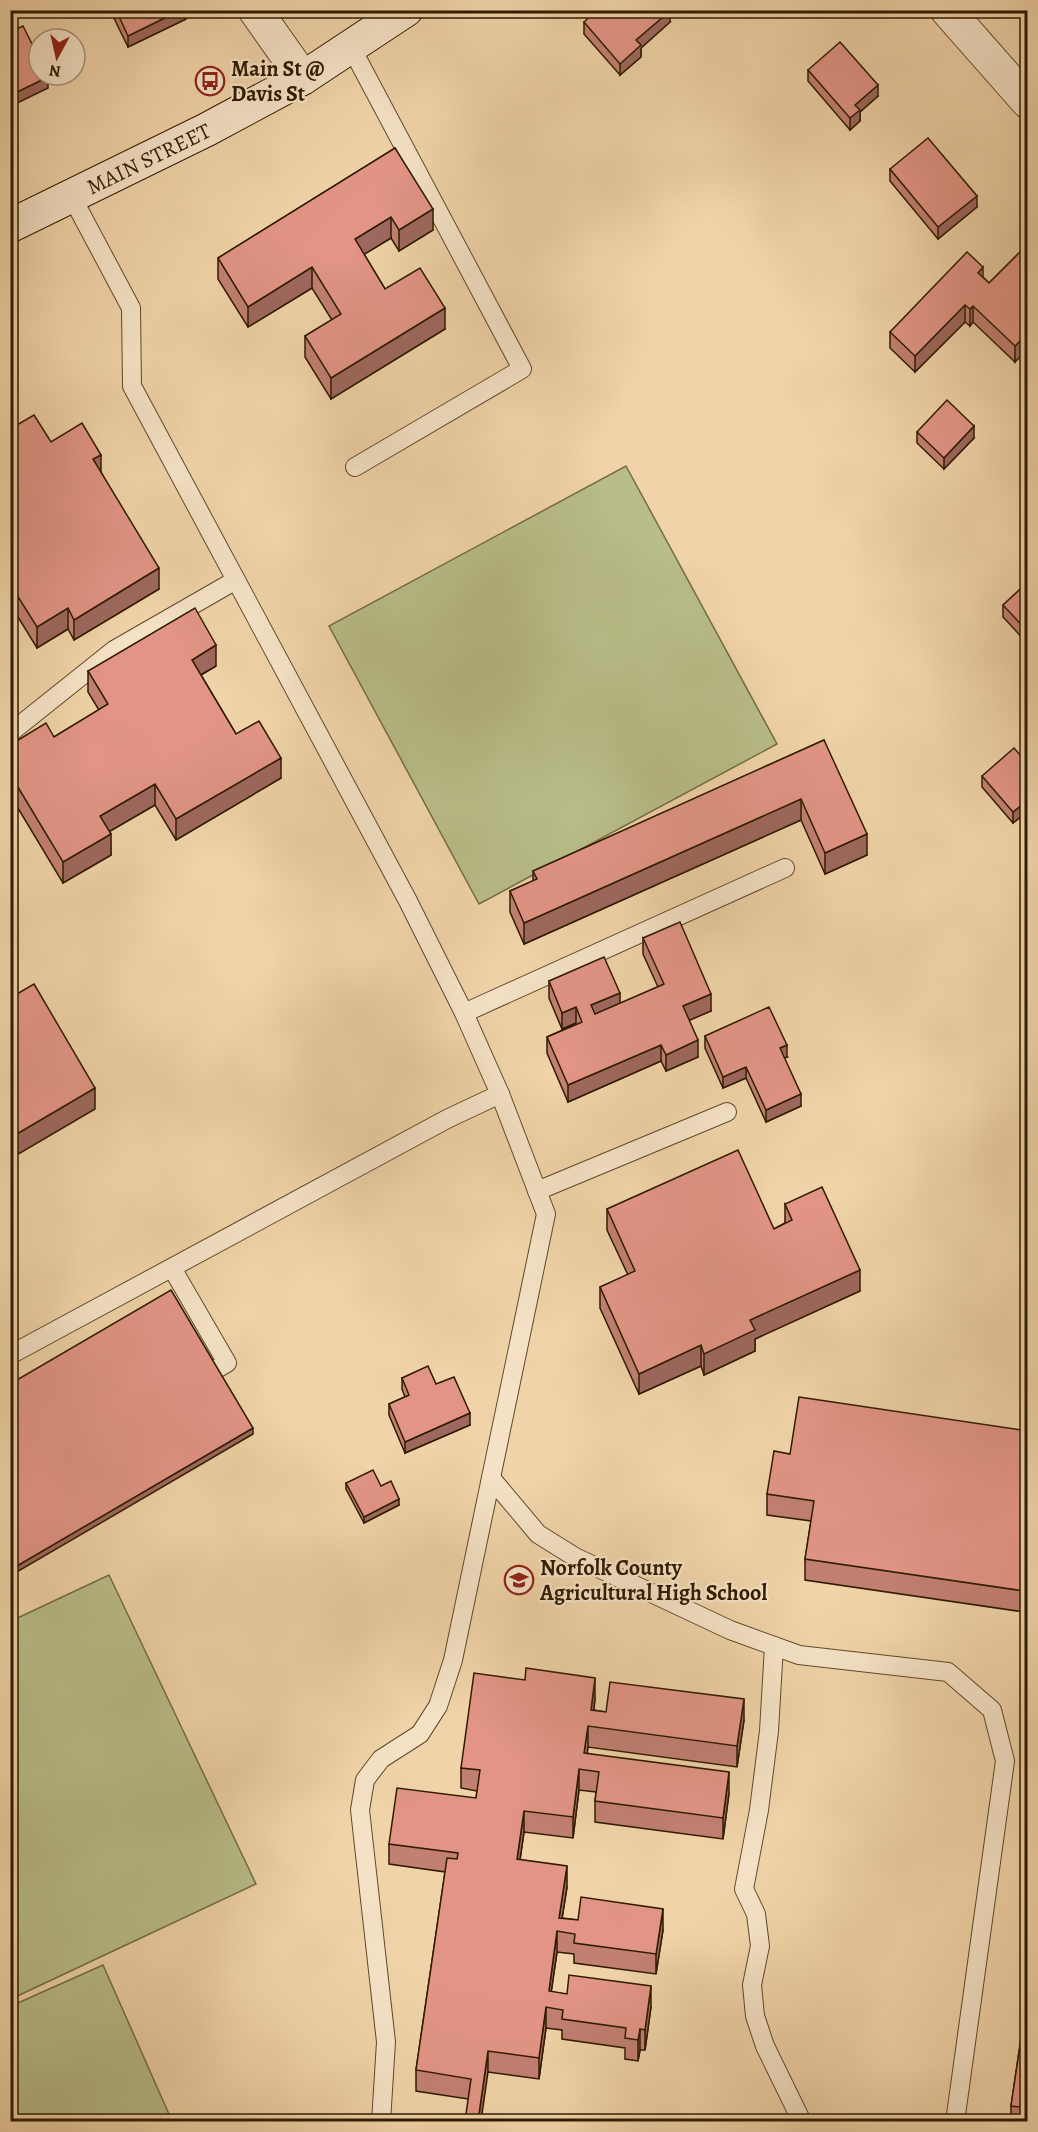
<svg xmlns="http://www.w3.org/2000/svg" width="1038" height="2132" font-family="Alegreya,serif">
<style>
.green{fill:#b8bd89;stroke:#746c44;stroke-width:1.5}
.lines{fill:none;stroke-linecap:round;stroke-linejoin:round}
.service-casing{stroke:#5f492a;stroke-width:20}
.minor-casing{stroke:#5f492a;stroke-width:35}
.tertiary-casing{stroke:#5f492a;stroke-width:35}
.secondary-casing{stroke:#2f1b00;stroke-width:35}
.service{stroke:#f5e2c6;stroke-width:18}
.minor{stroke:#f5e2c6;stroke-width:33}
.tertiary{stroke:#f5e2c6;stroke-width:33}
.secondary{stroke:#f5e2c6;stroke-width:33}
.wall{fill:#c28073;stroke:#2f1b00;stroke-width:1.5}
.shaded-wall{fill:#9e685e;stroke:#2f1b00;stroke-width:1.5}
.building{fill:#e29586;stroke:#2f1b00;stroke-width:1.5}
.labels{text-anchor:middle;stroke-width:4.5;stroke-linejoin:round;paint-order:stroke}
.poi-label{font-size:22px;font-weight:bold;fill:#2f1b00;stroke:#f5e2c6;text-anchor:start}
.street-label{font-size:22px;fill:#2f1b00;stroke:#f5e2c6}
</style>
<rect width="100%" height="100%" fill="#f0d3a8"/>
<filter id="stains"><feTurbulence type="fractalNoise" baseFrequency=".00333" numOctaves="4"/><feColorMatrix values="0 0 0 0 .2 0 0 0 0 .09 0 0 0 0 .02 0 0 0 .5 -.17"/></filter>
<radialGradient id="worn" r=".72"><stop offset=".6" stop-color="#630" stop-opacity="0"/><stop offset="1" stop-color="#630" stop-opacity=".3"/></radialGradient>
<g class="green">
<polygon points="626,466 777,744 479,904 329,626"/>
<polygon points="109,1575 256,1884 11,1999 11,1621"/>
<polygon points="103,1965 172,2121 11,2121 11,2006"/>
</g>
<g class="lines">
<g class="service-casing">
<g id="service">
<polyline points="351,47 522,369 355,467"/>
<polyline points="10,733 114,650 236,580"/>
<polyline points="464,1013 785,868"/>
<polyline points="537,1191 727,1112"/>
<polyline points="172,1268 227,1363 197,1380"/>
<polyline points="10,1355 447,1119 500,1094 464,1013 408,901 132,386 131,308 72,197"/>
<polyline points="491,1478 538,1534 575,1557 730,1630 799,1655 948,1672 992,1710 1005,1761 955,2122"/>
<polyline points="774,1646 769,1731 759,1810 744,1889 756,1914 760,1946 752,1985 755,2016 765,2046 802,2122"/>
<polyline points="381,2122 386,2042 360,1810 365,1780 381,1759 420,1734 438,1706 453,1660 546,1214 500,1094"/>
</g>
</g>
<g class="minor-casing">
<polyline id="minor" points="255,10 303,78"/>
</g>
<g class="tertiary-casing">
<polyline id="tertiary" points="947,10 1028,102"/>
</g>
<g class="secondary-casing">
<g id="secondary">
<path id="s1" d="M10,226L206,130L303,78L406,10"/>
</g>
</g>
<use href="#service" class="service"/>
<use href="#minor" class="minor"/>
<use href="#tertiary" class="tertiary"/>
<use href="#secondary" class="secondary"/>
</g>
<g class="wall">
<polygon points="110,10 186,10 186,19 128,47"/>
<polygon points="584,22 670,22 641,48 641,57 620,75 584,34"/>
<polygon points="808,70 878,96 860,112 860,121 850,130 808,81"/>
<polygon points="395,148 433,230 399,251 391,238 364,254 385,289 445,329 331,399 305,357 305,336 332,320 312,288 248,327 218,279 218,258"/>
<polygon points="890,169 977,207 938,239 890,181"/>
<polygon points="1021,251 1015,362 973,322 970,326 965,322 915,372 890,348 890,332 983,277 989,283"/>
<polygon points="10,429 51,442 101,472 159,589 74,640 68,629 37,648 10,604"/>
<polygon points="917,432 974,438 944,469 917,443"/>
<polygon points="1028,582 1028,644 1003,617 1003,605"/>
<polygon points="216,666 201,675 236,734 281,778 176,840 155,805 110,831 111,855 63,883 10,795 10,745 54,737 99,710 88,692 88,671"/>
<polygon points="824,740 867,855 825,874 801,820 524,944 510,912 510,891 533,881 533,871"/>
<polygon points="1028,764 1028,811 1013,823 982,787 982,776"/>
<polygon points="643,938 711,1011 689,1020 698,1057 666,1071 661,1061 568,1102 547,1053 547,1037 576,1024 562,1029 549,998 549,981 620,1004 658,987 643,954"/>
<polygon points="705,1036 787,1057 784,1058 801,1106 766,1122 746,1078 723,1088 705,1048"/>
<polygon points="785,1204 860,1291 755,1339 755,1351 704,1375 701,1366 639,1394 600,1308 600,1287 628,1275 607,1230 607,1209 774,1229 785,1223"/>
<polygon points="402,1378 436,1384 470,1425 405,1453 389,1415 389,1404 405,1397 402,1389"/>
<polygon points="1028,1431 1028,1587 1024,1612 805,1580 805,1559 811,1521 767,1515 767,1494 790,1454"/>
<polygon points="346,1483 381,1486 399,1505 364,1523 346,1489"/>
<polygon points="595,1698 594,1710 606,1712 744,1720 737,1767 588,1747 587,1753 729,1793 723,1839 595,1822 595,1801 596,1792 579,1790 573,1838 524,1832 520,1860 567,1887 562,1918 663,1930 656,1974 574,1963 574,1954 557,1952 551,1992 651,2007 645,2050 640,2050 638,2061 625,2059 625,2048 562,2039 562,2030 546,2028 539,2079 488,2072 468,2099 416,2091 416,2070 445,1872 389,1864 389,1844 476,1798 477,1791 461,1788 461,1768"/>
<polygon points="1028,1991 1028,2121 1011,2121 1011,2106"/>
</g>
<g class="shaded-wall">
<polygon points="181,10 186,10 186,19 128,47 128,36"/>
<polygon points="670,11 670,22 641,48 641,57 620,75 620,64 636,40"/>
<polygon points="48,77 48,88 11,106 11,95"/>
<polygon points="878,85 878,96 860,112 860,121 850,130 850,118 855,105"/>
<polygon points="977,196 977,207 938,239 938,227"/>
<polygon points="433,209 433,230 399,251 399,230"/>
<polygon points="391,217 391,238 355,260 355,239"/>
<polygon points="312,267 312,288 248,327 248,307"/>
<polygon points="983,267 983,284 978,273"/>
<polygon points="965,305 965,322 915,372 915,356"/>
<polygon points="973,306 973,322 970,326 970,309"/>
<polygon points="445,308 445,329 331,399 331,378"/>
<polygon points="1028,333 1028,349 1015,362 1015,346"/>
<polygon points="974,426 974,438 944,469 944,458"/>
<polygon points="101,455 101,475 93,459"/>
<polygon points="159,568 159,589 74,640 74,620"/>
<polygon points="68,608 68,629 37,648 37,627"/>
<polygon points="216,645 216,666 192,680 192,660"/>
<polygon points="281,758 281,778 176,840 176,819"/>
<polygon points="155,784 155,805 100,837 100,816"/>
<polygon points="801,799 801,820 524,944 524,923"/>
<polygon points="1028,800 1028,811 1013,823 1013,812"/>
<polygon points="111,834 111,855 63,883 63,862"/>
<polygon points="867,834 867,855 825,874 825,853"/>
<polygon points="620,993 620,1010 591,1022 591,1005"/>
<polygon points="711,994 711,1011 683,1023 683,1006"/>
<polygon points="576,1007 576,1023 562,1029 562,1013"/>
<polygon points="698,1040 698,1057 666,1071 666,1055"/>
<polygon points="661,1045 661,1061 568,1102 568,1085"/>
<polygon points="787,1045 787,1057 780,1060 780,1048"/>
<polygon points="746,1067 746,1078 723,1088 723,1077"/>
<polygon points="95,1088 95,1109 10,1159 10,1138"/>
<polygon points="801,1094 801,1106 766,1122 766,1110"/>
<polygon points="860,1270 860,1291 755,1339 755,1351 704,1375 704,1354 750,1320"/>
<polygon points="701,1345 701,1366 639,1394 639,1374"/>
<polygon points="470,1413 470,1425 405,1453 405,1442"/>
<polygon points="253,1428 253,1434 10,1576 10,1570"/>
<polygon points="399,1499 399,1505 364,1523 364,1517"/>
<polygon points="1028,1567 1028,1587 1024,1612 1024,1591"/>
<polygon points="595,1678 595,1698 592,1726 591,1710"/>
<polygon points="744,1699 744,1720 737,1767 737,1746"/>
<polygon points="588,1726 588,1747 585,1770 584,1753"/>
<polygon points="579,1769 579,1790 573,1838 573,1817"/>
<polygon points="729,1772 729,1793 723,1839 723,1818"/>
<polygon points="524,1811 524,1832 517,1880 517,1859"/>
<polygon points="567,1866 567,1887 560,1932 559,1918"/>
<polygon points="663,1909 663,1930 656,1974 656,1954"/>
<polygon points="557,1931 557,1952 549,2008 549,1991"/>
<polygon points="651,1986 651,2007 645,2050 645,2030"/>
<polygon points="546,2007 546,2028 539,2079 539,2058"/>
<polygon points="640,2029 640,2050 638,2061 638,2040"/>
<polygon points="488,2051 488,2072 481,2121 478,2121"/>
</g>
<g class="building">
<polygon points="116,10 181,10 128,36"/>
<polygon points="597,10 670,10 670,11 636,40 641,45 620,64 584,22"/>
<polygon points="23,26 39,58 39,75 47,75 48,77 11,95 10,32"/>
<polygon points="840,42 878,85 855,105 860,110 850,118 808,70"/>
<polygon points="928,138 977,196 938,227 890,169"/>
<polygon points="395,148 433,209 399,230 391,217 355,239 385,289 420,268 445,308 331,378 305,336 341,314 312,267 248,307 218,258"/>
<polygon points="1021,251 1028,258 1028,333 1015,346 973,306 970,309 965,305 915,356 890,332 967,252 983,267 978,273 989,283"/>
<polygon points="947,400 974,426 944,458 917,432"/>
<polygon points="34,415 51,442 82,423 101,455 93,459 159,568 74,620 68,608 37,627 10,584 10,429"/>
<polygon points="1028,582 1028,632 1003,605"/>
<polygon points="195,608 216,645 192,660 236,734 259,721 281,758 176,819 155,784 100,816 111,834 63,862 10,774 10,745 46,723 54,737 108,704 88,671"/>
<polygon points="824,740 867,834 825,853 801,799 524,923 510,891 537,879 533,871"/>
<polygon points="1014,748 1028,764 1028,800 1013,812 982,776"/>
<polygon points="680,922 711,994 683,1006 698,1040 666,1055 661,1045 568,1085 547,1037 582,1022 576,1007 562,1013 549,981 604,957 620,993 591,1005 595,1014 664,984 643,938"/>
<polygon points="34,984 95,1088 10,1138 10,998"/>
<polygon points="769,1007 787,1045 780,1048 801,1094 766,1110 746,1067 723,1077 705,1036"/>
<polygon points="738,1150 774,1229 792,1220 785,1204 822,1187 860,1270 750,1320 755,1330 704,1354 701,1345 639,1374 600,1287 635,1271 607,1209"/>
<polygon points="171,1290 253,1428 10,1570 10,1384"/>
<polygon points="428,1366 436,1384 454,1377 470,1413 405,1442 389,1404 409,1395 402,1378"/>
<polygon points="799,1397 1028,1431 1028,1567 1024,1591 805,1559 814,1501 767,1494 774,1451 790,1454"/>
<polygon points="373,1470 381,1486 391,1481 399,1499 364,1517 346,1483"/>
<polygon points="526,1668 595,1678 591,1710 606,1712 610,1682 744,1699 737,1746 588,1726 584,1753 729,1772 723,1818 595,1801 599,1772 579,1769 573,1817 524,1811 517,1859 567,1866 559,1918 578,1920 581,1897 663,1909 656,1954 574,1943 575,1934 557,1931 549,1991 567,1994 569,1975 651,1986 645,2030 640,2029 638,2040 625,2038 626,2028 562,2019 563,2010 546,2007 539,2058 488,2051 478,2121 465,2121 471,2079 416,2070 447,1858 457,1859 458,1853 389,1844 397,1788 476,1798 480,1770 461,1768 474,1673 525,1680"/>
<polygon points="1028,1991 1028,2108 1011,2106"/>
</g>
<defs>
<g id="bus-ring" transform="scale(1.5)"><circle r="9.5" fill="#f5e2c6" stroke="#8f2418" stroke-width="1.5"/><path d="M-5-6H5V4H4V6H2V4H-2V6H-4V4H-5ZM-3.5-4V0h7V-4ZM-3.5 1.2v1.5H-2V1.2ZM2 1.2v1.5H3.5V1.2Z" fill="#8f2418"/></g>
<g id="school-ring" transform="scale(1.5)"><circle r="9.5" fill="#f5e2c6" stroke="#8f2418" stroke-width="1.5"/><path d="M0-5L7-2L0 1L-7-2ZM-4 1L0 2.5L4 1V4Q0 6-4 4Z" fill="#8f2418"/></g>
</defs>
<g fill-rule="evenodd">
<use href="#bus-ring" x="210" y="81"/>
<use href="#school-ring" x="519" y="1580"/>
</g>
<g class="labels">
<g class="poi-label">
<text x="231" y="76">Main St @<tspan x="231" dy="25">Davis St</tspan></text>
<text x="540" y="1575">Norfolk County<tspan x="540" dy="25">Agricultural High School</tspan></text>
</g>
<g class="street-label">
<text dy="8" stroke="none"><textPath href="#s1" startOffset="154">MAIN STREET</textPath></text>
</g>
</g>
<rect width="1038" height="2132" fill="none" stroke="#f0d3a8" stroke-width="36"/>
<rect x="12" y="12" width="1014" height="2108" fill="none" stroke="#2f1b00" stroke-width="3"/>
<rect x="18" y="18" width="1002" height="2096" fill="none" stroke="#2f1b00" stroke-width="1.5"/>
<g transform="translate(57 57) rotate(188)"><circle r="28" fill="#f5e2c6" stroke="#a69277" stroke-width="1.5"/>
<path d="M0-4.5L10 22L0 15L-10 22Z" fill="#8f2418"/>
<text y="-9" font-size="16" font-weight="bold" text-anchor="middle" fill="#2f1b00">N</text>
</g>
<rect width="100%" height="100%" filter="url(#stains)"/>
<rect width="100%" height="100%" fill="url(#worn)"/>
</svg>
